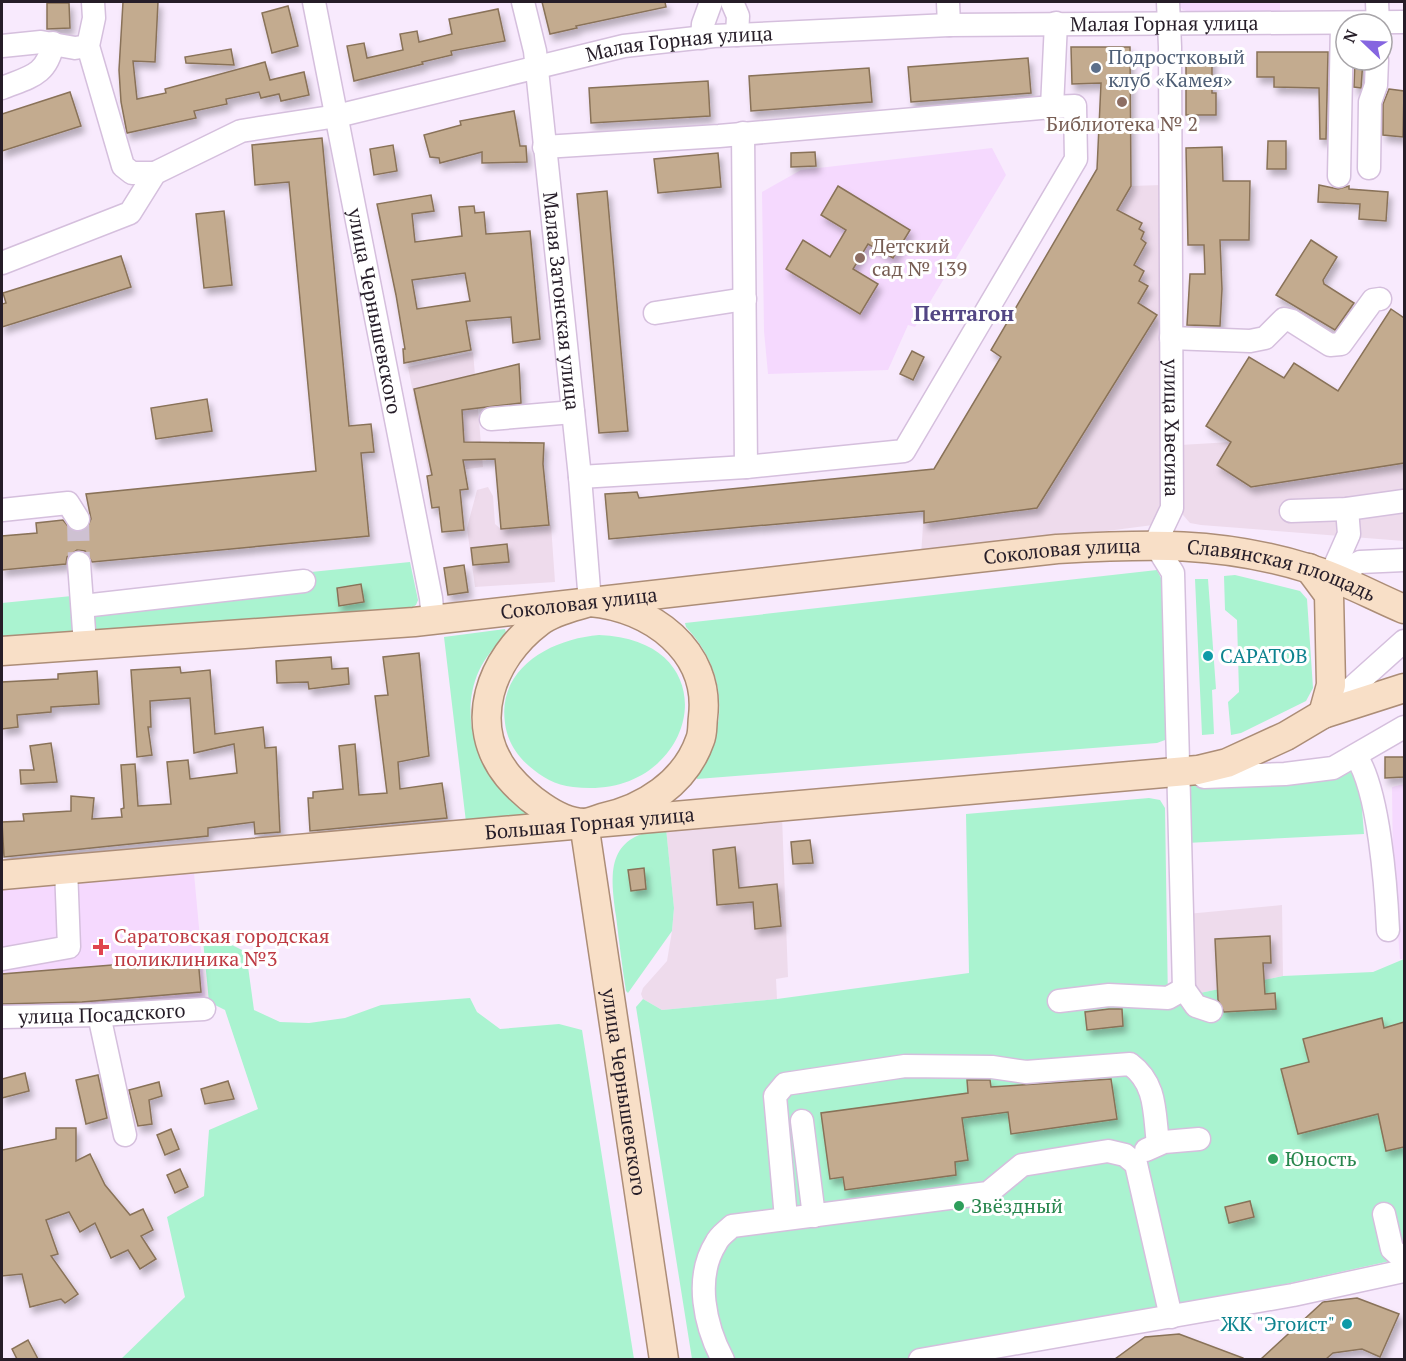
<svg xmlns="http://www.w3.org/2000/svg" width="1406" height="1361" font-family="'PT Serif',serif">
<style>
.commercial{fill:#eedbec}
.built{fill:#f5d9fe}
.green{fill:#aaf3d0}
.building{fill:#c3ab8f;stroke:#897258;stroke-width:1.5;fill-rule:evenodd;filter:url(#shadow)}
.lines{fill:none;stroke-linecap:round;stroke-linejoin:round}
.minor-tunnel{stroke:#cec1d2;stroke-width:22;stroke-dasharray:22 11;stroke-linecap:butt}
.minor-casing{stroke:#d5bfdd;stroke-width:25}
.major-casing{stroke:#ac8d77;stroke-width:31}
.minor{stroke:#fff;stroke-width:22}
.major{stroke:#f8dfc7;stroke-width:28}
.service-dot{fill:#5c6f8a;stroke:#fff;stroke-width:2}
.education-dot{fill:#8d6e63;stroke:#fff;stroke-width:2}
.culture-dot{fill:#0f9aa8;stroke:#fff;stroke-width:2}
.health-dot{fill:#e0444e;stroke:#fff;stroke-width:2}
.leisure-dot{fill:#2e9e5b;stroke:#fff;stroke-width:2}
.labels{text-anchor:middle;stroke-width:6;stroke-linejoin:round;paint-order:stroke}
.street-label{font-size:20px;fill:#261d28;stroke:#fff}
.service-label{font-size:20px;fill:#4e5e75;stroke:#fff;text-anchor:start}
.education-label{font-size:20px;fill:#785e54;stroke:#fff}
.culture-label{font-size:20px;fill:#0d838f;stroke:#fff;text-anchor:start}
.health-label{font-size:20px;fill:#be3a42;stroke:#fff;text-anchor:start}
.leisure-label{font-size:20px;fill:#27864d;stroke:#fff;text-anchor:start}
.neighbourhood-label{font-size:21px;font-weight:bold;fill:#534684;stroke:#fff}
</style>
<defs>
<filter id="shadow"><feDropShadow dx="3.5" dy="6" stdDeviation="3" flood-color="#0004"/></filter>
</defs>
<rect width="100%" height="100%" fill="#f8eafd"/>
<g class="commercial">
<polygon points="1162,185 1163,518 1153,525 921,555 924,511 1131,186"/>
<polygon points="473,352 483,467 429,474 408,367"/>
<polygon points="1294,363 1338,391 1347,377 1400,412 1404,406 1404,541 1201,525 1190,523 1183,515 1180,445 1231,442"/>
<polygon points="488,487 493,496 495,524 501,529 551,525 555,582 475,587 467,528 477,490"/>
<polygon points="782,816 788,977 776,979 777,999 662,1010 643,999 641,994 643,988 667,961 672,931 674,908 666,828"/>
<polygon points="1282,905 1283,976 1195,994 1187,914"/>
</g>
<g class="built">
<polygon points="1175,2 1280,2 1280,11 1194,13 1183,10"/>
<polygon points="992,148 1006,175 915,327 908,325 888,370 768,374 764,331 762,192 801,170"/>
<polygon points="1404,784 1404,959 1400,959 1393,870 1392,787"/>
<polygon points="194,873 206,1004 2,1023 2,890"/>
</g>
<g class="green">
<polygon points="410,562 418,600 416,605 411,608 2,640 2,603"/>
<path d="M1157,570L1163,582L1167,733L1165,740L1157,743L697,779L696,774C731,727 726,669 686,627L685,623Z"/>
<polygon points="1235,575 1300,591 1307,599 1313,688 1306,701 1241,733 1231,735 1228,702 1239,692 1237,620 1225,610 1224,576"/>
<polygon points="1195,579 1208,579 1216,689 1212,690 1214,734 1202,735"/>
<path d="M505,629L507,636C459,673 462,738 495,783C502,793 515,799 525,806L526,815L466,822L444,637Z"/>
<path d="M599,635C735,640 697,803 573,787C555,785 542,777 529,766C516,755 507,740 505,723C497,668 551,639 599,635Z"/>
<polygon points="1349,770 1360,784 1364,834 1186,843 1187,787 1193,781"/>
<polygon points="1149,798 1160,800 1165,808 1168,1004 1195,994 1283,976 1373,972 1404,959 1404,1258 1199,1303 920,1359 692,1359 636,1007 643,999 662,1010 777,999 969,973 966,814"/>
<path d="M666,828L674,908L672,931L628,993L626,991C622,966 619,941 616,916C609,867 608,836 666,828Z"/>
<polygon points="202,930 246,952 254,1010 280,1022 309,1023 345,1018 381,1005 470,998 477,1012 500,1029 559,1024 582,1030 634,1359 120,1360 185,1297 167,1217 204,1196 209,1130 258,1109 225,1010 209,1002"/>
</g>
<g class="building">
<polygon points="123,2 158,2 155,62 133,61 137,99 166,93 165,89 265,62 270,80 304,72 309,95 281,101 279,94 261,98 259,92 226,99 227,104 194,111 196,118 127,133 121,102 119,70"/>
<polygon points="542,2 665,2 666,7 576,26 577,28 550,34"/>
<polygon points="47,3 69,3 70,28 47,29"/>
<polygon points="288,6 298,46 272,53 262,13"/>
<polygon points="498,9 505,41 451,51 452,55 422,62 423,64 354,81 347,46 364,43 367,58 403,50 400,34 417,31 419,42 452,34 449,19"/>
<polygon points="1071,47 1130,47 1131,186 1117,210 1142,223 1139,229 1144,232 1141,239 1146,243 1134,265 1144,271 1139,281 1148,286 1138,303 1157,315 1037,508 924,523 924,511 609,539 605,494 637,492 639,498 934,469 1001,357 991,350 1097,169 1101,83 1072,84"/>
<polygon points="231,49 234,65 186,63 185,57"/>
<polygon points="1257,52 1328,52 1326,139 1320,139 1319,88 1274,87 1274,77 1257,77"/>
<polygon points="1186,55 1212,55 1212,93 1216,93 1216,115 1186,115"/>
<polygon points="1028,58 1031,93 911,102 908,67"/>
<polygon points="1355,60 1363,60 1361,88 1354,87"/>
<polygon points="869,68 872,102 751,111 749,76"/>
<polygon points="708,81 710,116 591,123 589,88"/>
<polygon points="1389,89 1404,91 1403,137 1383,135 1383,104"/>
<polygon points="70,92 81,126 2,151 2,114"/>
<polygon points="514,111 520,146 526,146 527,162 482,163 482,152 440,163 439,158 430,157 424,135 461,125 460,121"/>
<polygon points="322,138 349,426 371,424 374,452 361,453 369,536 92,562 85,551 77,550 67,557 66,564 2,570 2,536 37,533 36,523 63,520 72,531 86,530 91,519 86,494 316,471 289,182 255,185 252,145"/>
<polygon points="1268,141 1286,141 1286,169 1267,169"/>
<polygon points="393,145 397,171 374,175 370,149"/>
<polygon points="1222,147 1223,181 1250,181 1249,240 1220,240 1222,289 1220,326 1187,325 1190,274 1205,274 1204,245 1188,245 1186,148"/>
<polygon points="815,152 816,166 791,167 791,153"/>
<polygon points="718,153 721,187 658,193 654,159"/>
<polygon points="1319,185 1338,189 1349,186 1349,189 1388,192 1386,221 1359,219 1360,204 1318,202"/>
<polygon points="838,186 910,230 893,258 868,244 853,269 878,284 860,314 786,269 803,240 830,257 846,230 821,215"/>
<polygon points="607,191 628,431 599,433 577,194"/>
<path d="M431,195L434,211L412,214L415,242L462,236L459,207L474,206L475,213L484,212L486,234L530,231L540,339L513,343L511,317L466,321L471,350L404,363L403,349H405L396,295L377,204ZM465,273L470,301L417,309L412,280Z"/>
<polygon points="224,211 232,285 204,288 196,214"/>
<polygon points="1311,240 1337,257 1323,280 1324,284 1354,303 1335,330 1276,295"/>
<polygon points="121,256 131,287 2,327 2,304 6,303 3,293"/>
<polygon points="1391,309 1404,318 1404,463 1251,487 1217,465 1231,442 1206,426 1249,357 1284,378 1294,363 1338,391"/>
<polygon points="912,351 924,357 913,380 900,374"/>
<polygon points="519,364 521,403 462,410 464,442 544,443 543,464 549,525 501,529 495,459 463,460 468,489 460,490 464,530 442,532 439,507 432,508 427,476 432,475 414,389"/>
<polygon points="207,399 212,431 156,439 151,408"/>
<polygon points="507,544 509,562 473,565 471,548"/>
<polygon points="464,565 468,592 448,595 444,568"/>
<polygon points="361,584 364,602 339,606 337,588"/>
<polygon points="419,653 429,756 398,762 400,789 442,783 447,818 310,831 308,798 313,798 313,792 343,789 339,746 355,744 359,795 387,793 375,696 388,695 383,657"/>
<polygon points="331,657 332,669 348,668 349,684 309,689 308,682 277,683 276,661"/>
<polygon points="180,667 181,673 210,670 215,734 263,727 265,748 276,747 280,832 255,834 254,822 208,828 208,836 4,857 2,822 24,821 23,814 71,811 71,796 94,798 92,819 122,817 121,809 124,808 121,765 135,764 138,806 171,804 167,762 188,760 190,779 237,773 234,744 194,753 190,698 150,701 151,727 148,727 152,755 137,757 131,670"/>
<polygon points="97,671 99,704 51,707 51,712 17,715 18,727 2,729 2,682 58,679 58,674"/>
<polygon points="51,743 57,782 21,784 20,770 34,770 30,746"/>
<polygon points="1385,757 1404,757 1404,777 1385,778"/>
<polygon points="810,840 813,863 793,864 791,842"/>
<polygon points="735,847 739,888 777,884 781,926 755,929 753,902 717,905 713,850"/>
<polygon points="644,868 646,889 631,891 628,870"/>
<polygon points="1270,936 1271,963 1263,963 1265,994 1275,993 1276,1009 1224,1012 1218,1000 1215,939"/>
<polygon points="198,958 201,992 82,1002 2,1004 2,974"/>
<polygon points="1109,1009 1122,1009 1123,1026 1087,1030 1085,1012"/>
<polygon points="1382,1018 1384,1028 1404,1022 1404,1147 1386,1151 1378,1114 1298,1134 1281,1069 1309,1062 1303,1039"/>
<polygon points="25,1073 29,1091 2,1098 2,1079"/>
<polygon points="98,1075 107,1118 86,1124 76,1080"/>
<polygon points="1111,1079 1117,1119 1011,1134 1008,1112 962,1118 968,1160 955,1162 956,1175 845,1190 843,1177 830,1179 821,1113 968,1093 967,1080 990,1080 991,1087"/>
<polygon points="228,1081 234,1099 205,1104 201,1089"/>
<polygon points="159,1082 162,1096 149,1100 152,1124 138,1126 129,1090"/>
<polygon points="56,1128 76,1128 76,1161 90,1154 105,1185 130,1215 143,1209 153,1230 141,1236 156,1259 140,1269 128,1250 111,1258 95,1223 80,1232 69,1212 46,1220 58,1254 51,1256 78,1294 65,1303 61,1299 30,1307 22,1274 2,1276 2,1150 56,1139"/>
<polygon points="171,1129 179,1149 165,1155 157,1135"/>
<polygon points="180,1169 188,1187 175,1193 167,1175"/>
<polygon points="1250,1201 1254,1217 1229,1223 1225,1207"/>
<polygon points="1357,1298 1399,1314 1380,1357 1362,1349 1333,1353 1326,1359 1261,1359 1323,1302"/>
<polygon points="1179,1334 1243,1358 1243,1359 1115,1359 1145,1337"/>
<polygon points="28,1340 38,1359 17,1359 12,1349"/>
</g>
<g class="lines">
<polyline class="minor-tunnel" points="78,519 79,563"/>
<g class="minor-casing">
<g id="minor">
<polyline points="93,2 94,18 88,46 123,166 132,173 155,173"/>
<path id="s1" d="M314,2L431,598L433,620"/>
<path id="s2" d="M523,2L535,51L580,477L590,602"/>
<polyline points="732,2 738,16 737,35"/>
<polyline points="948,2 949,25"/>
<path id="s3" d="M1168,2L1170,47L1172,508L1155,544L1173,573L1184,989"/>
<polyline points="1377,2 1378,24"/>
<polyline points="702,38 703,24 711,2"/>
<polyline points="2,46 41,42 75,48 88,46"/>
<path d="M2,88C29,77 47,76 53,43"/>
<polyline points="743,133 746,467"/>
<polyline points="544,147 719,136 1052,107"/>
<polyline points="1369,168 1370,102 1376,85 1377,60"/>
<polyline points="1339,176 1342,24"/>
<path id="s4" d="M2,263L130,213L155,173L241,131L337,116L624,46L714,36L949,25L1404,22"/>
<polyline points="655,313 745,299"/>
<polyline points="1171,338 1250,341 1265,338 1284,319 1292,321 1330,345 1341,344 1373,300 1380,299"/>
<polyline points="491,419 573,412"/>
<polyline points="580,477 746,467 904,451 1076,159 1075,106 1052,107 1056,23"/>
<polyline points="2,510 68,503 78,519"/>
<polyline points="1291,511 1347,509 1404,501"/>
<polyline points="79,563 85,644"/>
<polyline points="1330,577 1360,562 1404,560"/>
<polyline points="1330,577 1349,534 1347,509"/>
<polyline points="83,606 304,581"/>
<polyline points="1326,711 1404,641"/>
<path d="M1356,756C1379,790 1386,887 1388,930"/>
<polyline points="1204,777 1285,774 1333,768 1404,727"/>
<polyline points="2,959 69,947 66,868"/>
<polyline points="1184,989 1196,1006 1211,1011"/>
<polyline points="1059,1001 1109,995 1168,998 1184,989"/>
<polyline points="99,1015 125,1135"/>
<path id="s5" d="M2,1017L99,1015L204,1009"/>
<polyline points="802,1121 814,1216"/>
<polyline points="1146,1150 1164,1142 1199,1139"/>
<polyline points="1384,1214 1392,1249 1404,1260"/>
<path d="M786,1218L775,1096L785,1084L905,1066L992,1067L1026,1072L1130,1064C1157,1084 1154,1112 1158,1144"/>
<path d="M723,1360C705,1326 694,1278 716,1243C719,1236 727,1231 732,1226L988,1193L1022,1165L1108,1151L1125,1155L1136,1164L1171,1317"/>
<polyline points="920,1360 1293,1295 1404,1271"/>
</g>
</g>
<g class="major-casing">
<g id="major">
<polyline points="1309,568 1329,595 1331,685 1323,714"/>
<path d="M590,602C651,607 711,651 703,717C702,724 703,733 700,740C685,783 644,809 602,818C596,820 590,823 584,823C557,823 524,795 508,776C466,724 491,658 539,622C553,611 574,607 590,602Z"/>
<path id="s6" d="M2,651L414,622L1057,549C1148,544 1219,541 1307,568C1341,578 1373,596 1404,609"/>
<path id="s7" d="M584,823L664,1360"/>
<path id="s8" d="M2,875L1198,770L1227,763L1286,736L1323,714L1404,688"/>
</g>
</g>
<use href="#minor" class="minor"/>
<use href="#major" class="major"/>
</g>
<circle class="service-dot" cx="1096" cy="68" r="6"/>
<g class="education-dot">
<circle cx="1122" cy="102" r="6"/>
<circle cx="860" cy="258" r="6"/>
</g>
<g class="culture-dot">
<circle cx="1208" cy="656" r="6"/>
<circle cx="1347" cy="1324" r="6"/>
</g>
<path class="health-dot" d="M98 938h6v6h6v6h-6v6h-6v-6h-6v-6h6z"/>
<g class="leisure-dot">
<circle cx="1273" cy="1159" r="6"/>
<circle cx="959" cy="1206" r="6"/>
</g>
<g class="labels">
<g class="street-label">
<text dy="7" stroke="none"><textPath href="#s4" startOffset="1214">Малая Горная улица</textPath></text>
<text dy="7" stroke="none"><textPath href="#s4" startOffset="728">Малая Горная улица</textPath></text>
<text dy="7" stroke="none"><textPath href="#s2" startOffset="302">Малая Затонская улица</textPath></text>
<text dy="7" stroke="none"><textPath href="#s1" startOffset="315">улица Чернышевского</textPath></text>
<text dy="7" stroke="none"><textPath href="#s3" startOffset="426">улица Хвесина</textPath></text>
<text dy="7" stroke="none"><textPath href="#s6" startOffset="1065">Соколовая улица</textPath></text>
<text dy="7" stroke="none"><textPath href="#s6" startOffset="1288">Славянская площадь</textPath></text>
<text dy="7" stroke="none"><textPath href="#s6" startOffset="579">Соколовая улица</textPath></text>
<text dy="7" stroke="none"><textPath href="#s8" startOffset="590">Большая Горная улица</textPath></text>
<text dy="7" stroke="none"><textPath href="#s5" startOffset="100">улица Посадского</textPath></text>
<text dy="7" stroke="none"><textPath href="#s7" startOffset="272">улица Чернышевского</textPath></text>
</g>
<g class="service-label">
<text x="1108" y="64">Подростковый<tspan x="1108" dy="23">клуб «Камея»</tspan></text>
</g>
<g class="education-label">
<text x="1122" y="131">Библиотека № 2</text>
<text x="872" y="253" text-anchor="start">Детский<tspan x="872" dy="23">сад № 139</tspan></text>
</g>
<g class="culture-label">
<text x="1220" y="663">САРАТОВ</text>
<text x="1335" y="1331" text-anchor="end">ЖК "Эгоист"</text>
</g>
<g class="health-label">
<text x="114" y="943">Саратовская городская<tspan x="114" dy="23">поликлиника №3</tspan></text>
</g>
<g class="leisure-label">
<text x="1285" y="1166">Юность</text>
<text x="971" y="1213">Звёздный</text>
</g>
<g class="neighbourhood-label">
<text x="964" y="321">Пентагон</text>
</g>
</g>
<rect width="1406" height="1361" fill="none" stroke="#261d28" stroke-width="6"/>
<g transform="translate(1364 42) rotate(293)"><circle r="28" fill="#ffffff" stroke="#a8a5a9" stroke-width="1.5"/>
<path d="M0-4.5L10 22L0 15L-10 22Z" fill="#8565e0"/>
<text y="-9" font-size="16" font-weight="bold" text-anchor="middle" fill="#261d28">N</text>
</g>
</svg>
